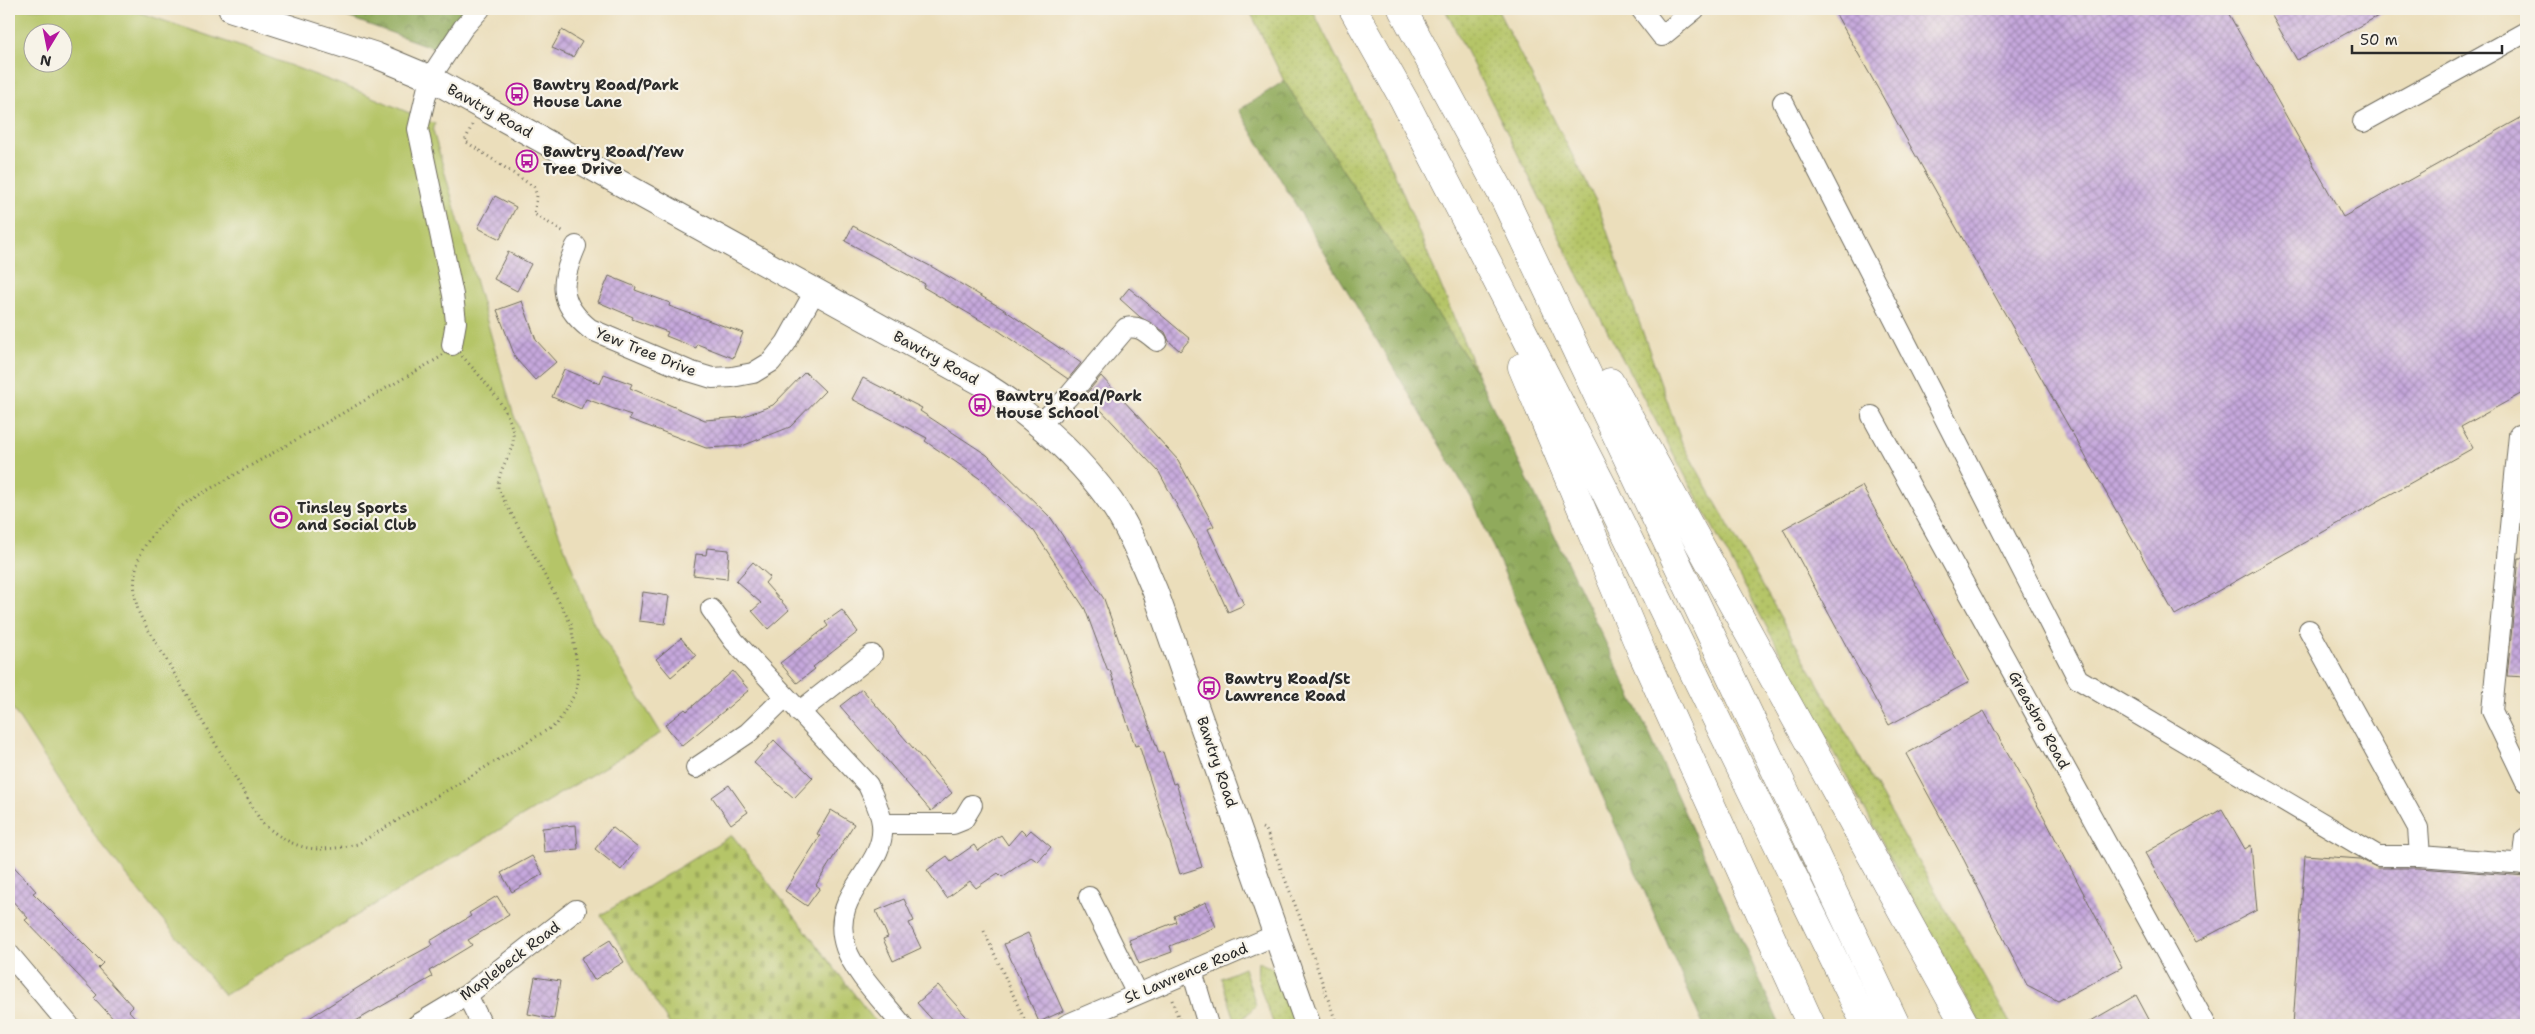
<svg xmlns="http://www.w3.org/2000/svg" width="2535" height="1034" font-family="'Shantell Sans',sans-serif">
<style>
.grass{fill:url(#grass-dots);stroke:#70784a}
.forest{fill:url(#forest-crowns);stroke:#5e6a44}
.cemetery{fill:url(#cemetery-stones);stroke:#70784a}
.garden{fill:#b5c568;stroke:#70784a;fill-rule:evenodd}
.building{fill:url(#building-cross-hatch)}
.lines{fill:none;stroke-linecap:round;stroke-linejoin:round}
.minor-casing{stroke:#6e6a5d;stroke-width:22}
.major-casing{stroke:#6e6a5d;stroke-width:27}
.highway-casing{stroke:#6e6a5d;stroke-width:29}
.path{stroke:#6e6a5d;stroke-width:3;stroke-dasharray:1 4;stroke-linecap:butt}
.minor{stroke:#fff;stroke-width:20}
.major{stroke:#fff;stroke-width:25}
.highway{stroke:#fff;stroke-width:28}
.labels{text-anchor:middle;stroke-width:4.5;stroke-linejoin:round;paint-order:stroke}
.poi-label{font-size:15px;font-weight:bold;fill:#2b2b2b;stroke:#f7f3e8;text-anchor:start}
.street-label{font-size:15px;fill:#2b2b2b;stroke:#f7f3e8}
</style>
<defs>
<pattern id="grass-dots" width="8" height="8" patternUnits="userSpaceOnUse" patternTransform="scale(1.25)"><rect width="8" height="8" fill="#b5c568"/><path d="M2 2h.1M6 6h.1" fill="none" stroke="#9ca95a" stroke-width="1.8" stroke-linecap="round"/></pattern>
<pattern id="forest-crowns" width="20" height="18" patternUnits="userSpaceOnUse" patternTransform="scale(1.25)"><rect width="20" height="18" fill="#90aa5c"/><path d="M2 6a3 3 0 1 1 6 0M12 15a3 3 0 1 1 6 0" fill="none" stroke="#768b4c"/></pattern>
<pattern id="cemetery-stones" width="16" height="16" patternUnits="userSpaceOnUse" patternTransform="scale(1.25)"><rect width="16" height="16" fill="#b5c568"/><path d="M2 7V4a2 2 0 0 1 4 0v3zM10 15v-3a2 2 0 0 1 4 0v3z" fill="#9ca95a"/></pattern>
<pattern id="building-cross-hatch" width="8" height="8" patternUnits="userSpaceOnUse" patternTransform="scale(1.25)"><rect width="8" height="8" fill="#c6a8dd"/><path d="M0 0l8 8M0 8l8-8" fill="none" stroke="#a189b3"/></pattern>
</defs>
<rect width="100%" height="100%" fill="#f7f3e8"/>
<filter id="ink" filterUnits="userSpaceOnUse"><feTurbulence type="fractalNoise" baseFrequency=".02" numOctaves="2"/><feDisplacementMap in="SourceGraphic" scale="10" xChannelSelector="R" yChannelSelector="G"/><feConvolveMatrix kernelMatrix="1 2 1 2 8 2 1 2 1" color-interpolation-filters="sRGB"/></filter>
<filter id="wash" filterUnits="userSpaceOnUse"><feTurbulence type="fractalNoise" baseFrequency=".0096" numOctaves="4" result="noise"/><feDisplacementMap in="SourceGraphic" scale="20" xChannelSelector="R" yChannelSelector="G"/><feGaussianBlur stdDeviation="1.12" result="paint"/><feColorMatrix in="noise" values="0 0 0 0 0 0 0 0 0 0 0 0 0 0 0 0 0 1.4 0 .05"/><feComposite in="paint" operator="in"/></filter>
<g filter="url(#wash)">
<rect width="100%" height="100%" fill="#ebdebb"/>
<g class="grass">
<polygon points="1249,9 1312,9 1395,174 1477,374 1284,81"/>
<polygon points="1445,9 1497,9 1597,203 1682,443 2011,1025 1981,1025 1972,1009 1593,304"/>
<path d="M1258,962L1274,969L1280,976L1297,1025H1274C1267,1005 1255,983 1258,962Z"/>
<polygon points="1244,968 1256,1005 1237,1025 1221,978"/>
</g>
<g class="forest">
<polygon points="325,9 467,9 442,51"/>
<polygon points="1284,81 1477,374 1646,727 1780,1025 1703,1025 1472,499 1239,110"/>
</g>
<polygon class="cemetery" points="732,835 878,1025 670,1025 601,915"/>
<path class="garden" d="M9,9H129L236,45L363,93L435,124L433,131L513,413L593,622L661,733L224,995L97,839L9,703ZM32,32H62V62H32Z"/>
<g id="blocks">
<g class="building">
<polygon points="1833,9 2226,9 2343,217 2526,115 2526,391 2461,427 2473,448 2175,615"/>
<polygon points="2268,9 2391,9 2297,60"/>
<polygon points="562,30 582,42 573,57 552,48"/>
<polygon points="495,196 516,207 500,239 478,228"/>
<polygon points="853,226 934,268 1003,309 1081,363 1068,379 999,331 923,287 925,284 845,241"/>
<polygon points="508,252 531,264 517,291 494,279"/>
<polygon points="609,276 636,287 635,290 670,303 669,306 743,333 733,358 697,344 696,348 666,336 668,332 632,319 633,317 598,302"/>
<polygon points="1129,288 1190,339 1180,351 1169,341 1165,332 1140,317 1120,299"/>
<polygon points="522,301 536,340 556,362 535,380 516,359 497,310"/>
<polygon points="564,369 600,384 604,374 632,384 630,388 705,420 742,417 773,405 805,372 825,391 790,427 742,446 706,448 629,419 631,415 586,399 581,409 552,397"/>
<polygon points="1101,376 1178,460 1214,526 1208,529 1244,605 1228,612 1196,541 1159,472 1086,394"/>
<polygon points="863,378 922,408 920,411 987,455 1051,518 1104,599 1159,753 1163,752 1173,784 1176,783 1202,867 1180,874 1139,745 1135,746 1110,670 1108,671 1085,609 1034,531 979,478 925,441 927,438 852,399"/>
<polygon points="1862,486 1969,682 1889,725 1783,529"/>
<polygon points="707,548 729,550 727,579 693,575 696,554 706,555"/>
<polygon points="2519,558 2526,558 2526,677 2507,676"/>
<polygon points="753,562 770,577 765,583 789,610 768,629 752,611 761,603 736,581"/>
<polygon points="643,592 669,596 665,624 639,621"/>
<polygon points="842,610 858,632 813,667 815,669 797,683 780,663 828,626 825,622"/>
<polygon points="681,638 696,656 671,677 656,659"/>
<polygon points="733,671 749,690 682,746 665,725 685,709 687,711"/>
<polygon points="862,689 952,793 931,811 840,706"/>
<polygon points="1984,711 2044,817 2122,967 2058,1001 2027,985 1964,860 1906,754"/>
<polygon points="774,740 813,778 794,798 754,763"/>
<polygon points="729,785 748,812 731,824 712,797"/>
<polygon points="2222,809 2245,849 2251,845 2257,910 2196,942 2145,853"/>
<polygon points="831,810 854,824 816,885 820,888 807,906 785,891 820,836 817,834"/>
<polygon points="576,825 578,849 544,852 542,828"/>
<polygon points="612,827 638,848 621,870 595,849"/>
<polygon points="1021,830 1026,835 1031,830 1051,847 1038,862 1031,857 1002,877 998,873 976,888 970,881 947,898 927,870 947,856 951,861 974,845 978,851 1001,835 1008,845"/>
<polygon points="2305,855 2360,859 2378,868 2420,868 2526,876 2526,1025 2293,1025"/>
<polygon points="532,856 543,874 512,892 501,873"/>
<polygon points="9,861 36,891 33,893 103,963 98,968 133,1007 129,1011 142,1025 119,1025 94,998 97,995 25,920 28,918 9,897"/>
<polygon points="497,896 509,915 468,940 472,945 429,971 432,977 349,1025 298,1025 388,969 432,945 430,941 471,916 469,913"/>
<polygon points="904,899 914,921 909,923 921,948 893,961 883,939 888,937 876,911"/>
<polygon points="1206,902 1216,927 1170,946 1172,952 1139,964 1129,940 1176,922 1174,916"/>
<polygon points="1028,933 1063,1011 1039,1022 1004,944"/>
<polygon points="610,940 624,962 594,980 581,958"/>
<polygon points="535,977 560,981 554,1019 528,1014"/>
<polygon points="938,985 974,1025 937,1025 917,1003"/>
<polygon points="2136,995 2152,1025 2084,1025"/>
</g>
</g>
</g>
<g filter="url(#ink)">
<use href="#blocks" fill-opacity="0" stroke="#6e6a5d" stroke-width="1"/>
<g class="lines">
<g class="minor-casing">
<g id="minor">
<polyline points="1641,9 1662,36 1695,9"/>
<polyline points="1783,102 2078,679 2378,856 2420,856 2526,864"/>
<polyline points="2363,122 2526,32"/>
<path d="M576,246C561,281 556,302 590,329L689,371L712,378L732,377L753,373L771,362L786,343L815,291"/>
<polyline points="452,345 456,322 453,295 418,129 430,78 463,28 480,9"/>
<polyline points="1872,416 2206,1025"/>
<path d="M1040,424L1068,397L1126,328C1140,325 1147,333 1157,341"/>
<polyline points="2526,434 2519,435 2492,711 2526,782"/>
<path d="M711,609L734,641L868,785C873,797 881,811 882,824C887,869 827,893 846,948C855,974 885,1003 902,1025"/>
<polyline points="2309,630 2418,828 2420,856"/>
<polyline points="799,712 872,655"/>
<polyline points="696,768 748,733 785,697"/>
<polyline points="883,824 953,824 963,820 972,805"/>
<polyline points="2523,864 2526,838"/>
<polyline points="1089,897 1137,994"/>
<polyline points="9,954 69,1025"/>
<polyline points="1192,971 1208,1025"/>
<polyline points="467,995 482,1025"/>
<polyline points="417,1025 467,995 576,910"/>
<polyline points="1066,1025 1278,934"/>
</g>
</g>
<g class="major-casing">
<path id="major" d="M231,9L375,55L430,78L980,382C1031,414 1076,453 1111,502C1130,529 1142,561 1155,591L1308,1025"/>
</g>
<g class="highway-casing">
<g id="highway">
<polyline points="1353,9 1404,100 1605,491 1866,1025"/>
<polyline points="1402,9 1505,200 1896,1025"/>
<polyline points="1522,367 1643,655 1811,1025"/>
<polyline points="1610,382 1965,1025"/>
</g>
</g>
<g class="path">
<polyline points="472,125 465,141 534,187 537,196 534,214 564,232"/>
<path d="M452,345C471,367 522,415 512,446C507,462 498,471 498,489L571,624L578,672L576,692L557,724L358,844C315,853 297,852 262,823L151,634C146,626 139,616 137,606C126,557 152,530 187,502L439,358Z"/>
<polyline points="1262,828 1266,830 1299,915 1337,1025"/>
<polyline points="984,931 1027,1025"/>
<polyline points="1172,1000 1181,1025"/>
</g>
<use href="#minor" class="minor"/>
<use href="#major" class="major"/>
<use href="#highway" class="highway"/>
</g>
</g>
<defs>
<g id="bus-ring" transform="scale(1.125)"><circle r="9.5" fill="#f7f3e8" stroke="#b5179e" stroke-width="1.5"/><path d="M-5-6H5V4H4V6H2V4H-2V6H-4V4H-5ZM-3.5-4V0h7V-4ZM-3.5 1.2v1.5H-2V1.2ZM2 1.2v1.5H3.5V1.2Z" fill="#b5179e"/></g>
<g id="stadium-ring" transform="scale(1.125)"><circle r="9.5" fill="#f7f3e8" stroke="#b5179e" stroke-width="1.5"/><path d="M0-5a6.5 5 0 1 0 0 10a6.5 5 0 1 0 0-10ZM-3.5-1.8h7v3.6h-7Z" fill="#b5179e"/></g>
</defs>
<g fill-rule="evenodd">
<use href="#bus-ring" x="517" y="94"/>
<use href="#bus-ring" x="527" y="161"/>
<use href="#bus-ring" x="980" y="405"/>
<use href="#stadium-ring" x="281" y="517"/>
<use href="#bus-ring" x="1209" y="688"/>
</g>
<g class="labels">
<g class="poi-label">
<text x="533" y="90">Bawtry Road/Park<tspan x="533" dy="17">House Lane</tspan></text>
<text x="543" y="157">Bawtry Road/Yew<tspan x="543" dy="17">Tree Drive</tspan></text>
<text x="996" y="401">Bawtry Road/Park<tspan x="996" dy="17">House School</tspan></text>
<text x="297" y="513">Tinsley Sports<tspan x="297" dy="17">and Social Club</tspan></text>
<text x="1225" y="684">Bawtry Road/St<tspan x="1225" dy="17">Lawrence Road</tspan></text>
</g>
<g class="street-label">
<text transform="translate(490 111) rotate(29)" y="5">Bawtry Road</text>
<text transform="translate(646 352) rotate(22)" y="5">Yew Tree Drive</text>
<text transform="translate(936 358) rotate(29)" y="5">Bawtry Road</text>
<text transform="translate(2039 720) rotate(61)" y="5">Greasbro Road</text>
<text transform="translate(1217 762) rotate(71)" y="5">Bawtry Road</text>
<text transform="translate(510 961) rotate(-37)" y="5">Maplebeck Road</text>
<text transform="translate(1186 973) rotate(-23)" y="5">St Lawrence Road</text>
</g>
</g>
<rect width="2535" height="1034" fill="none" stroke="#f7f3e8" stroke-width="30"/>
<g transform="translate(48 48) rotate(190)"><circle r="24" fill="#f7f3e8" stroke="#a5a39c"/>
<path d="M0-4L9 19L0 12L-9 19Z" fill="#b5179e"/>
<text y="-8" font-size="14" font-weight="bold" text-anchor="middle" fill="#2b2b2b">N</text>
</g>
<path d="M2352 45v8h150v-8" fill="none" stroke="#2b2b2b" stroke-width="2.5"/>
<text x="2360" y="45" font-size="15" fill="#2b2b2b" stroke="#f7f3e8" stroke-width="4" paint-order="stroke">50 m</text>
</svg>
